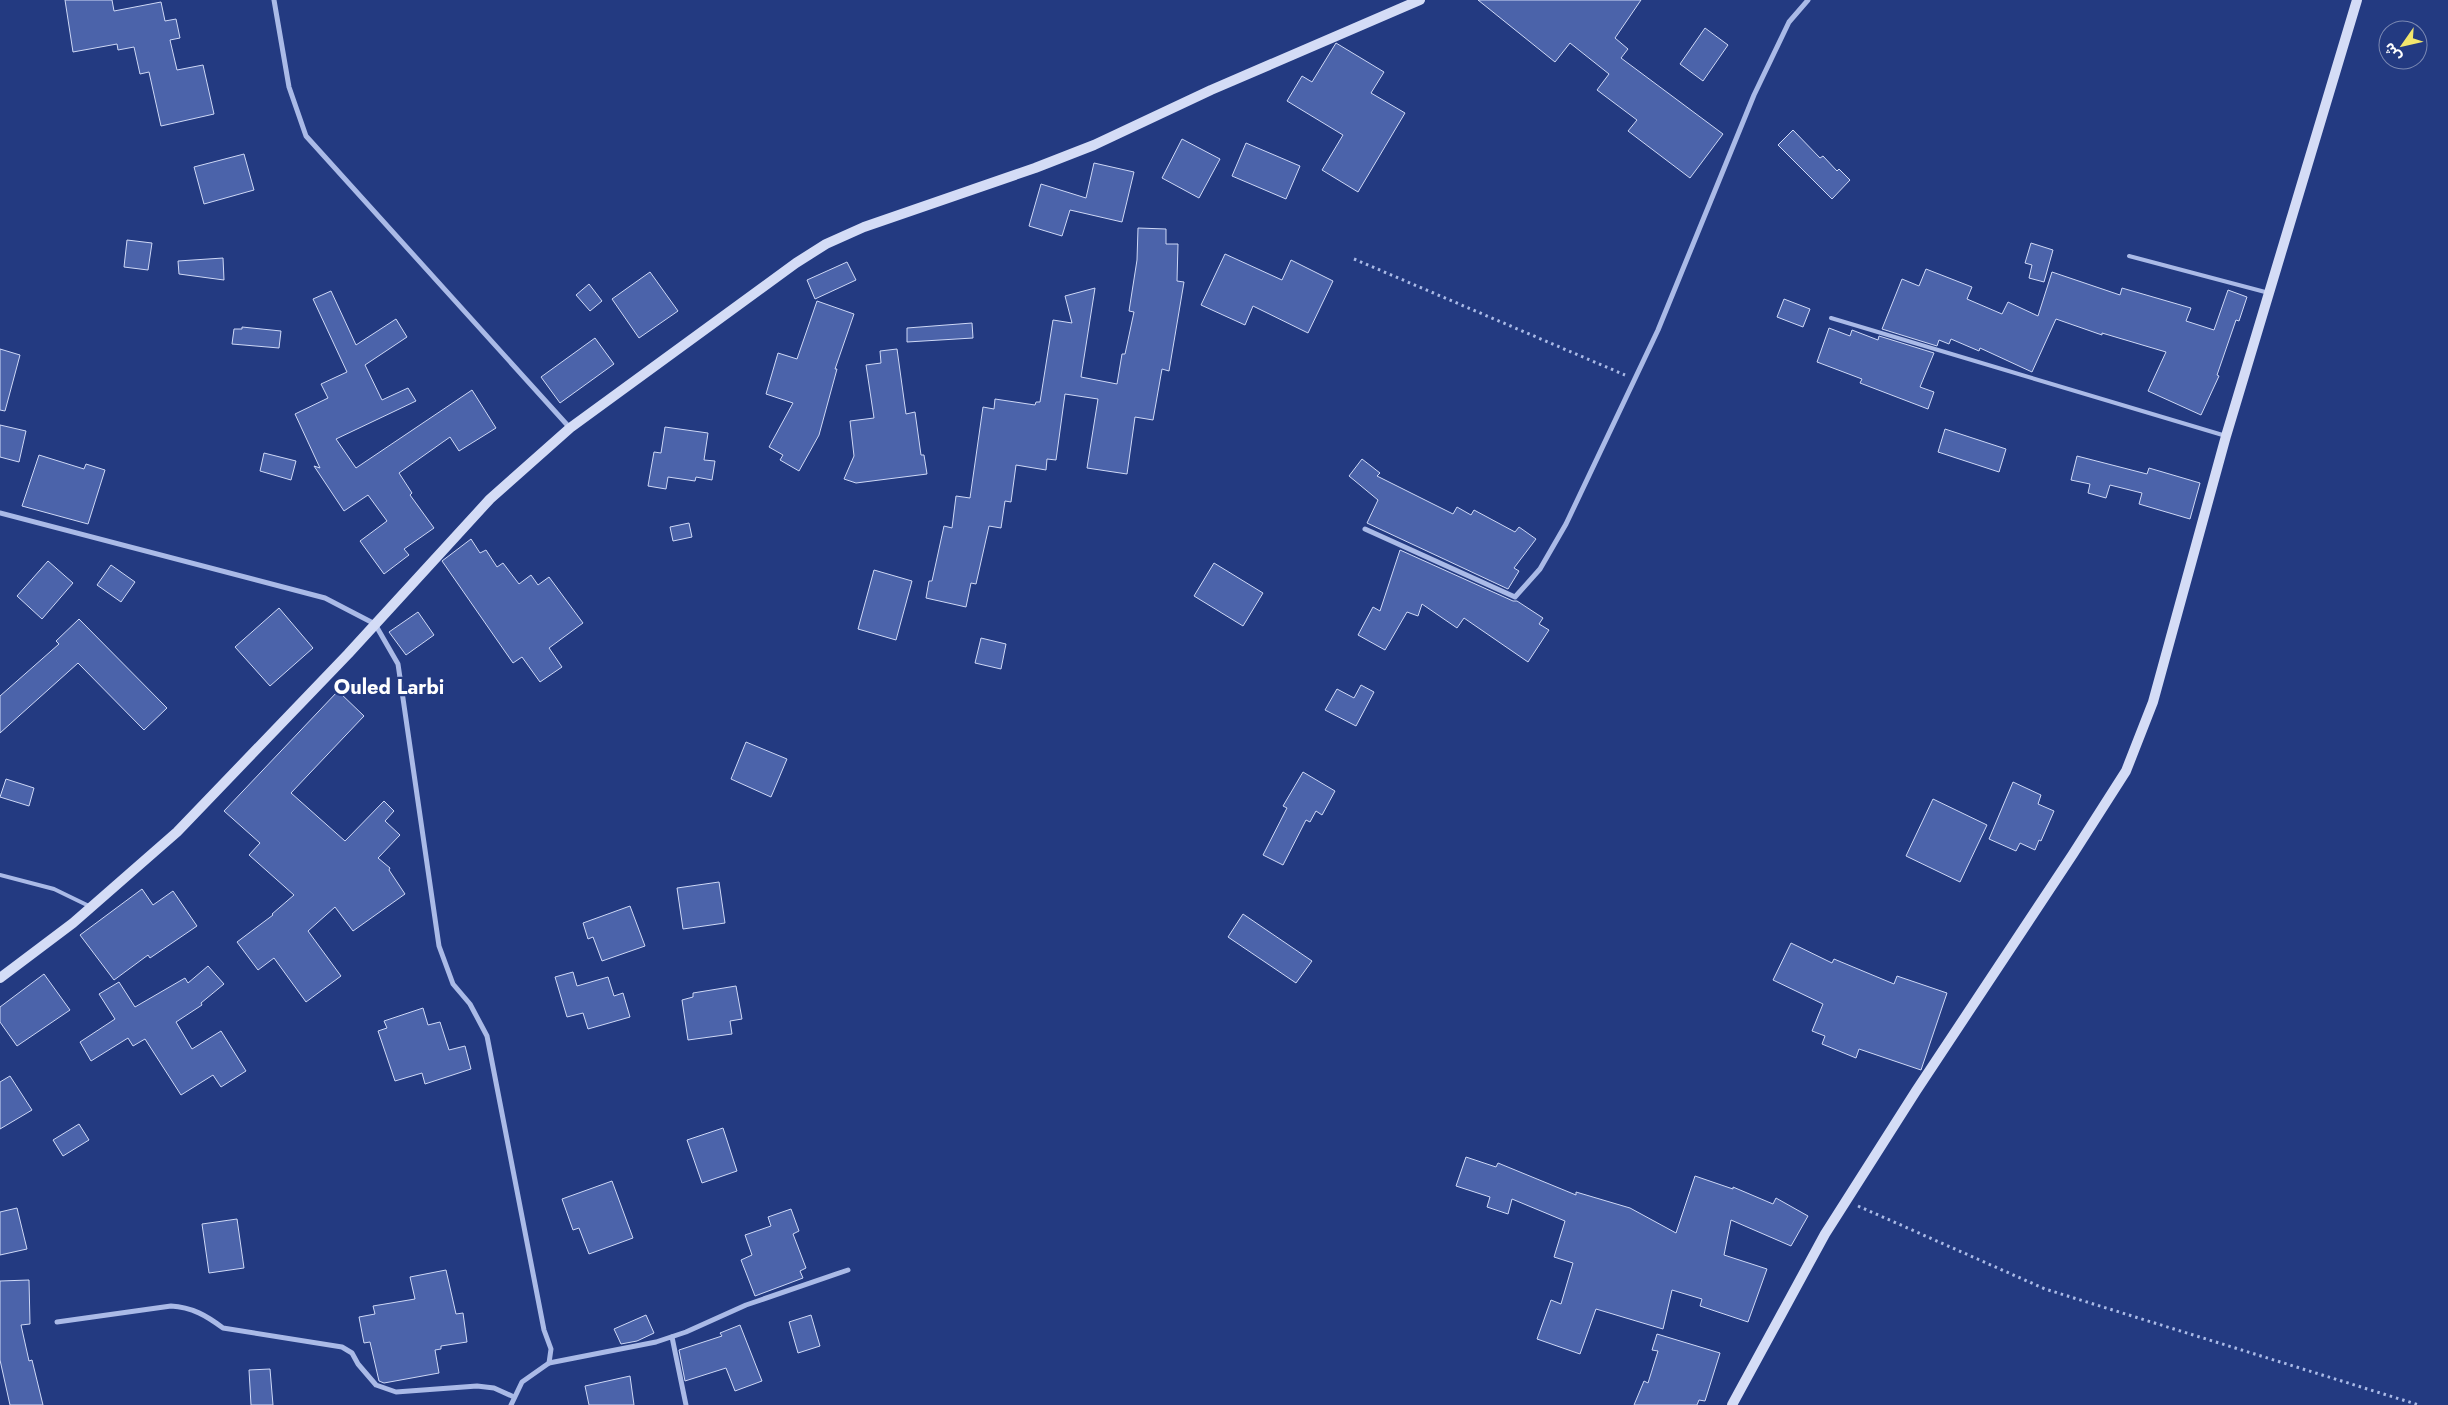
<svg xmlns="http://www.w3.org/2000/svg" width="2448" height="1405" font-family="Jost,'Noto Sans Arabic',sans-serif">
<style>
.building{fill:#4b63aa;stroke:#ced8f6}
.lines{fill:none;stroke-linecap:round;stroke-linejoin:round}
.path{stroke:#aabae7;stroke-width:3;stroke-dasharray:2.5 4;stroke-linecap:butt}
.lane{stroke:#aabae7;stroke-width:4}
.street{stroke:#aabae7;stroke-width:5}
.secondary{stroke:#d4dcf6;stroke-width:10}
.labels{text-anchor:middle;stroke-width:4.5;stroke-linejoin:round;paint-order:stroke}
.quarter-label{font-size:20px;font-weight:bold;fill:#fff;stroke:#233a81}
</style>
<rect width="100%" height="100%" fill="#233a81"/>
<g class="building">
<polygon points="65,0 112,0 114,11 161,2 165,21 176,19 180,38 170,40 177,70 203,65 214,114 161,126 149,72 140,74 134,47 118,50 117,44 73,52"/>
<polygon points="1478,0 1641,0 1615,38 1628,49 1621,58 1723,134 1690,178 1628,131 1637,120 1597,90 1609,74 1570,43 1555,62"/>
<polygon points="1705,28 1728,45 1703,81 1680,64"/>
<polygon points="1336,43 1384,72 1371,93 1405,113 1358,192 1322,170 1343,135 1287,101 1302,76 1312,82"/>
<polygon points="1793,130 1820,158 1823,156 1837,171 1839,169 1850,180 1832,199 1778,145"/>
<polygon points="1182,139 1220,159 1199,198 1162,178"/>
<polygon points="1246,143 1300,166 1286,199 1232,176"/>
<polygon points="244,154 254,190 204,204 194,167"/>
<polygon points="1094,163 1134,172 1122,222 1070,210 1062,236 1029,226 1041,184 1086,198"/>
<polygon points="1138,228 1166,229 1166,244 1178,244 1177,281 1184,282 1169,371 1162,369 1153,420 1135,417 1127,474 1087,468 1098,399 1065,394 1056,460 1047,459 1046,470 1016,465 1011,502 1005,501 1001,528 989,526 976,584 971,583 966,607 926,598 929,581 932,581 944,526 952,528 956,496 970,498 983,407 994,409 995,399 1035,405 1036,402 1040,402 1053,320 1072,323 1065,296 1095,288 1081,377 1117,384 1122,354 1125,354 1134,312 1129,311 1137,260"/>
<polygon points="127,240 152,243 148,270 124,267"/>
<polygon points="2031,243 2053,250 2044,282 2029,278 2032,265 2025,263"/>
<polygon points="1225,254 1282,280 1291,260 1333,281 1308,333 1253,306 1245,325 1201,305"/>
<polygon points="223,258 224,280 179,274 178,261"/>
<polygon points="847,262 856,280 815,299 807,280"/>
<polygon points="1926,269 1972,287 1967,299 2002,314 2008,302 2038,316 2052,272 2120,295 2122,288 2191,308 2186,321 2214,330 2228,290 2247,297 2239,321 2236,320 2217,375 2219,376 2201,415 2148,391 2166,352 2102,333 2102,335 2056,319 2032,372 1980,348 1979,351 1951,339 1949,344 1939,340 1937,346 1882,329 1902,279 1919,286"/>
<polygon points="650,272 678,311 639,338 612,299"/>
<polygon points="589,284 602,301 590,311 576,295"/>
<polygon points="331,291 356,345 396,319 407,337 365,365 382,400 408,388 416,401 336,439 356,468 472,390 496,428 459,451 450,437 399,473 412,493 410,495 434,528 404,549 409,555 384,574 360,541 387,521 368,495 344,511 314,466 320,468 295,414 328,398 321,384 347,372 313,299"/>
<polygon points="1784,299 1810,309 1803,327 1777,317"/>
<polygon points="817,301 854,314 835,369 837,369 819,435 799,471 780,460 783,455 769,447 793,403 766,394 778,353 797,359"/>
<polygon points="972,323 973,338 907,342 907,328"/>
<polygon points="242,327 281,331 279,348 232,344 234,329 242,329"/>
<polygon points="1829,328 1850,336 1852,330 1878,340 1879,336 1934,353 1920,387 1934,392 1928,409 1860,383 1862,379 1817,362"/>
<polygon points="595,338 614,364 560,403 541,377"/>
<polygon points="0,349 20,355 5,411 0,410"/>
<polygon points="897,349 906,414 915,412 921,455 924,455 927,474 856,483 844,479 854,456 850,421 874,418 866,365 881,363 880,351"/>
<polygon points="0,425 26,431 19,462 0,457"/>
<polygon points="665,427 708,433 704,460 715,461 712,480 696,477 695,481 668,477 666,489 648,486 654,452 661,453"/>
<polygon points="1945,429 2006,449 1999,472 1938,452"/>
<polygon points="264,453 296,461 291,480 260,471"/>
<polygon points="39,455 84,469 86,464 105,470 88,524 22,506"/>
<polygon points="2077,456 2147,474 2149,468 2200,483 2190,519 2139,504 2142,493 2110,485 2106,498 2088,493 2090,484 2071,480"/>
<polygon points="1362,459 1380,473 1377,476 1453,514 1457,507 1471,515 1474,510 1515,532 1519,527 1536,539 1514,568 1519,571 1508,589 1367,523 1378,500 1349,476"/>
<polygon points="689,523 692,537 673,541 670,527"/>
<polygon points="471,539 480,553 486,550 497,567 503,563 519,584 531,575 538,585 549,577 583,623 549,648 562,667 540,682 522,657 513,663 442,561"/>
<polygon points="1400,550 1513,601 1517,601 1543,618 1539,624 1549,630 1528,662 1464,618 1457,628 1422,604 1418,616 1407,612 1385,650 1358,635 1373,607 1380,611"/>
<polygon points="48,561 73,583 42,619 17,596"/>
<polygon points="1214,563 1263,593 1243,626 1194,596"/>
<polygon points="111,565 135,582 121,602 97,585"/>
<polygon points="874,570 912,581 896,640 858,629"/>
<polygon points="279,608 313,648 270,686 235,647"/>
<polygon points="418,612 434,635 406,655 389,632"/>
<polygon points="79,619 167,708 144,730 78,663 0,733 0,696 59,644 56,641"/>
<polygon points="981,638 1006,644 1001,669 975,663"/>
<polygon points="1361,685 1374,692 1356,726 1325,710 1337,689 1354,698"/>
<polygon points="338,691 364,716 291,793 345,841 384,801 394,811 385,821 400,835 378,858 390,868 389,870 405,894 353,931 335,907 308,931 341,976 306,1002 274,958 258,970 237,942 273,915 272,914 294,895 249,855 260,843 224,811"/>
<polygon points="746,742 787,759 771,797 731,779"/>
<polygon points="1303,772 1335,791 1322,815 1316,811 1310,822 1306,820 1283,865 1263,855 1287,808 1283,806"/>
<polygon points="6,779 34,788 29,806 0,797"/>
<polygon points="2013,782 2041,795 2038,804 2054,811 2041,841 2039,840 2035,850 2020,843 2016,851 1989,839"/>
<polygon points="1933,799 1987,825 1960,882 1906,856"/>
<polygon points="719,882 725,923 683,929 677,888"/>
<polygon points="142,889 153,905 173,891 197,926 150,958 148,955 114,980 80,935"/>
<polygon points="630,906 645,946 602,961 593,937 588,939 583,923"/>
<polygon points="1243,914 1312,961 1296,983 1228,937"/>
<polygon points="1791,943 1832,963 1834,959 1894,984 1897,976 1947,993 1921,1070 1859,1049 1856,1058 1822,1044 1825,1036 1812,1031 1823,1004 1773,980"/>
<polygon points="208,966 224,984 201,1003 202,1005 176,1022 192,1049 221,1031 246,1071 221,1087 213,1075 181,1095 145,1039 133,1046 128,1038 91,1061 80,1042 115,1019 99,994 119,982 135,1007 185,978 188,983"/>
<polygon points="573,972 577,986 608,977 614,996 623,993 630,1017 588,1029 583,1013 567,1017 555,977"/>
<polygon points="44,974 70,1010 17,1046 0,1022 0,1007"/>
<polygon points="736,986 742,1019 730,1021 732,1034 688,1040 682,1000 693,997 693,993"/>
<polygon points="423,1008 428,1025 440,1022 449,1050 465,1046 471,1069 425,1084 422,1073 395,1081 378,1031 387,1028 384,1021"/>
<polygon points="10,1076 32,1110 0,1129 0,1082"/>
<polygon points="79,1124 89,1140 63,1156 53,1140"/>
<polygon points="723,1128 737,1171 702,1183 687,1140"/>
<polygon points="1466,1157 1496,1167 1498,1163 1576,1195 1576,1192 1630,1208 1676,1233 1695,1176 1733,1189 1733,1187 1773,1204 1776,1198 1808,1216 1791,1246 1731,1220 1724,1255 1767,1269 1748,1322 1700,1306 1702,1299 1672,1290 1663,1329 1596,1309 1580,1354 1537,1339 1551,1300 1561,1304 1573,1263 1554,1257 1565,1221 1512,1199 1508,1214 1487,1207 1490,1197 1456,1186"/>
<polygon points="612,1181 633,1238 589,1254 579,1228 573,1230 562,1199"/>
<polygon points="17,1208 27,1249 0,1255 0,1212"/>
<polygon points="791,1209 799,1231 793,1234 806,1268 800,1271 803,1278 755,1296 741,1260 752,1255 745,1235 771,1226 768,1217"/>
<polygon points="237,1219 244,1268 209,1273 202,1224"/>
<polygon points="446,1270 456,1314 463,1313 467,1342 441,1346 441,1349 435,1350 439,1373 384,1383 379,1381 370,1342 364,1343 359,1317 375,1314 373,1306 415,1299 410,1277"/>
<polygon points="29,1280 30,1324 21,1325 29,1361 32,1360 43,1405 10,1405 0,1360 0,1281"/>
<polygon points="646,1315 654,1333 637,1341 621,1344 614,1329"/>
<polygon points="811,1315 820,1346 798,1353 789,1322"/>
<polygon points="740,1325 762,1381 735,1391 726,1368 685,1381 679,1350 722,1336 720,1333"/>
<polygon points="1657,1334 1720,1353 1705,1401 1699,1400 1697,1405 1634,1405 1644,1381 1648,1383 1658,1351 1652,1350"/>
<polygon points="270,1369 273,1405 251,1405 249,1370"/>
<polygon points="630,1376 634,1405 589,1405 585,1386"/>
</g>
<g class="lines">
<g class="path">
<polyline points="1354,259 1625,375"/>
<polyline points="1858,1206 2045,1289 2419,1405"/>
</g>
<g class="lane">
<polyline points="2129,256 2269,293"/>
<polyline points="1831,318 2226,436"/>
<polyline points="0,875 54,889 89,906"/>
</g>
<g class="street">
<polyline points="274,0 289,87 306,136 570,428"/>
<polyline points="0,513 325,598 375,624 398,664 439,946 453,984 470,1004 487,1036 544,1330 551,1349 549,1363 522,1382 511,1405"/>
<polyline points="1365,529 1515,597 1540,569 1566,524 1658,330 1754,95 1789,22 1808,0"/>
<path d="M57,1322L171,1306C192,1307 207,1316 223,1328L342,1347L352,1353L358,1364L376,1385L396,1392L477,1386L494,1388L514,1397"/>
<polyline points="672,1337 686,1405"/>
<polyline points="549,1363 656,1342 686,1332 746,1305 848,1270"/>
</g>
<g class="secondary">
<polyline points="0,978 73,923 177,832 348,654 490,499 570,428 796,263 826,244 864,227 1035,168 1094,145 1211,90 1420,0"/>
<polyline points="1732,1405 1825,1234 1916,1091 2073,854 2126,771 2153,702 2226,436 2357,0"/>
</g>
</g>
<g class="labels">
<g class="quarter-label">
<text x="389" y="694">Ouled Larbi</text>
</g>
</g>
<g transform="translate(2403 45) rotate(236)"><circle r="24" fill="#233a81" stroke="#7b89b3"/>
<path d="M0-4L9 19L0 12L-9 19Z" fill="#f2e66d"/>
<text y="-8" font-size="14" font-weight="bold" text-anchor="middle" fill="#ffffff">ش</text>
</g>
</svg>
